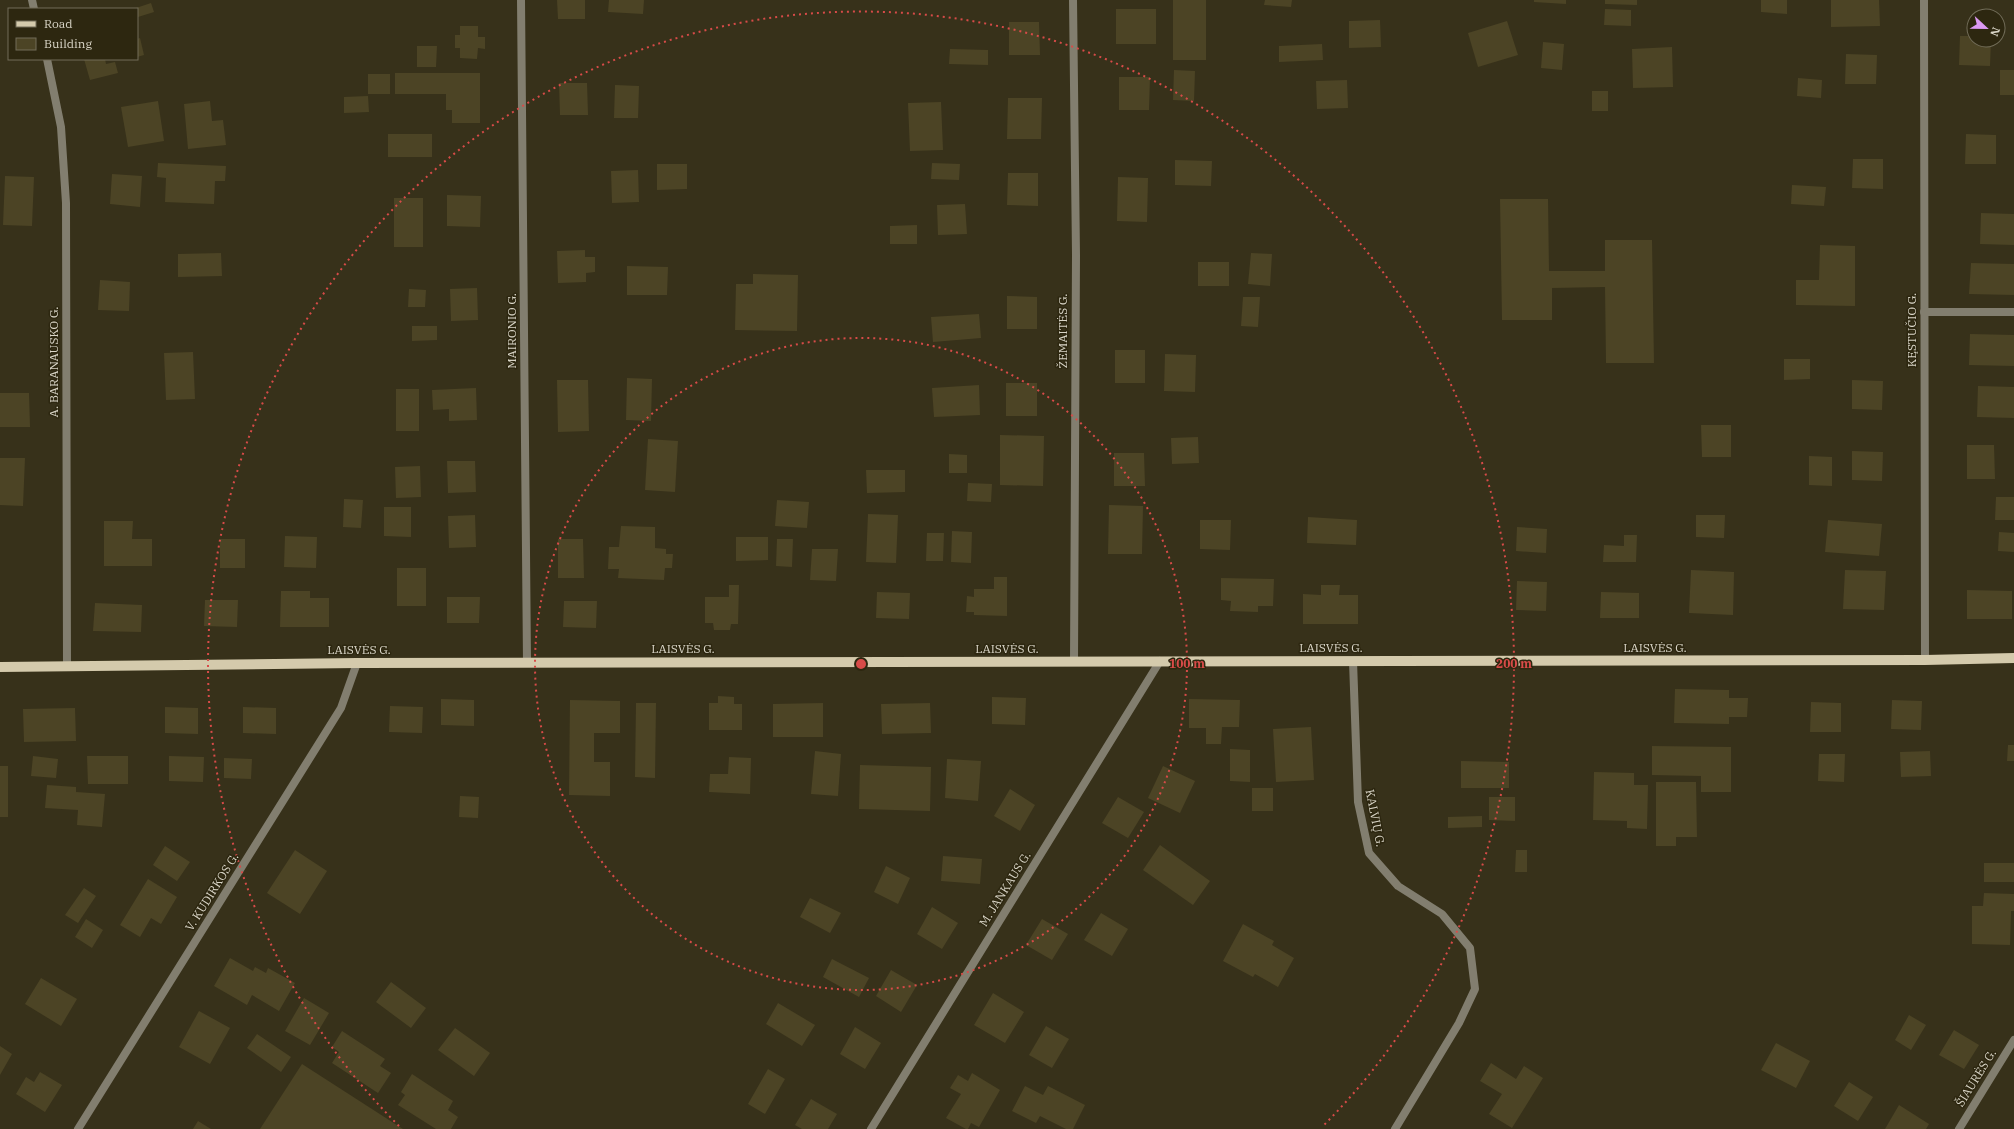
<svg xmlns="http://www.w3.org/2000/svg" width="2014" height="1129" font-family="'IBM Plex Serif',serif">
<style>
.building{fill:#4c4425}
.lines{fill:none;stroke-linecap:round;stroke-linejoin:round}
.minor{stroke:#827e6f;stroke-width:8}
.primary{stroke:#d4caac;stroke-width:10}
.ring{fill:none;stroke:#d74b48;stroke-width:2;stroke-dasharray:2 4}
.labels{text-anchor:middle;stroke-width:3;stroke-linejoin:round;paint-order:stroke}
.street-label{font-size:12px;fill:#d9d5c7;stroke:#2d2710}
.centre{fill:#d74b48;stroke:#2d2710;stroke-width:2}
.ring-label{font-size:12px;text-anchor:middle;font-weight:bold;fill:#d74b48;stroke:#2d2710;stroke-width:3;stroke-linejoin:round;paint-order:stroke}
</style>
<rect width="100%" height="100%" fill="#37311a"/>
<g class="building">
<polygon points="557,0 585,0 585,19 558,19"/>
<polygon points="609,0 644,0 643,14 608,12"/>
<rect x="1173" y="0" width="33" height="60"/>
<polygon points="1265,0 1292,0 1291,7 1264,5"/>
<polygon points="1534,0 1566,0 1566,4 1534,2"/>
<polygon points="1605,0 1637,0 1637,5 1605,4"/>
<polygon points="1761,0 1787,0 1787,14 1761,12"/>
<polygon points="1831,0 1879,0 1880,26 1831,27"/>
<polygon points="151,3 154,12 138,17 136,8"/>
<rect x="1116" y="9" width="40" height="35"/>
<polygon points="1605,9 1631,10 1631,26 1604,25"/>
<polygon points="1380,20 1381,47 1349,48 1349,21"/>
<polygon points="1507,21 1518,55 1478,67 1468,33"/>
<polygon points="1009,22 1039,22 1040,55 1009,55"/>
<polygon points="460,26 478,26 478,37 485,37 485,49 478,48 477,59 460,58 460,48 455,48 455,35 460,35"/>
<polygon points="1960,36 1974,36 1974,40 1991,40 1990,66 1959,65"/>
<polygon points="140,38 144,55 137,57 137,39"/>
<polygon points="1543,42 1564,44 1562,70 1541,68"/>
<polygon points="1322,44 1323,60 1279,62 1279,46"/>
<polygon points="417,46 437,46 436,67 417,67"/>
<polygon points="1672,47 1673,87 1633,88 1632,49"/>
<polygon points="950,49 988,50 988,65 949,64"/>
<polygon points="1846,54 1877,55 1876,84 1845,84"/>
<polygon points="84,59 105,59 106,64 115,62 118,73 90,80"/>
<polygon points="1174,70 1195,71 1194,101 1173,100"/>
<rect x="2000" y="70" width="14" height="25"/>
<polygon points="395,73 480,73 480,123 452,123 452,110 446,110 446,94 395,94"/>
<rect x="368" y="74" width="22" height="20"/>
<polygon points="1119,77 1150,77 1149,110 1119,110"/>
<polygon points="1798,78 1822,80 1821,98 1797,96"/>
<polygon points="1347,80 1348,108 1317,109 1316,81"/>
<polygon points="559,83 587,83 588,115 560,115"/>
<polygon points="615,85 639,86 638,118 614,118"/>
<rect x="1592" y="91" width="16" height="20"/>
<polygon points="368,96 369,112 344,113 344,97"/>
<polygon points="1008,98 1042,98 1041,139 1007,139"/>
<polygon points="158,101 164,141 128,147 121,107"/>
<polygon points="210,101 212,121 223,120 226,145 188,149 184,104"/>
<polygon points="941,102 943,150 910,151 908,103"/>
<rect x="388" y="134" width="44" height="23"/>
<polygon points="1966,134 1996,135 1996,164 1965,164"/>
<polygon points="1853,159 1883,159 1883,189 1852,188"/>
<polygon points="1175,160 1212,161 1211,186 1175,185"/>
<polygon points="158,163 226,166 225,181 215,181 214,204 165,202 166,178 157,177"/>
<polygon points="932,163 960,164 959,180 931,179"/>
<polygon points="657,164 687,164 687,189 657,190"/>
<polygon points="638,170 639,202 612,203 611,171"/>
<polygon points="1008,173 1038,173 1038,206 1007,205"/>
<polygon points="112,174 142,176 140,207 110,204"/>
<polygon points="5,176 34,177 32,226 3,225"/>
<polygon points="1118,177 1148,178 1147,222 1117,221"/>
<polygon points="1792,185 1826,187 1824,206 1791,204"/>
<polygon points="447,195 481,196 480,227 447,226"/>
<rect x="394" y="198" width="29" height="49"/>
<polygon points="1500,199 1548,199 1549,271 1605,271 1605,240 1652,240 1654,363 1606,363 1605,287 1552,288 1552,320 1502,320"/>
<polygon points="965,204 967,234 938,235 937,205"/>
<polygon points="1981,213 2014,214 2014,245 1980,244"/>
<polygon points="917,225 917,244 890,244 890,226"/>
<polygon points="1820,245 1855,246 1855,306 1796,305 1796,280 1819,280"/>
<polygon points="585,250 585,257 595,257 595,272 586,273 586,282 558,283 557,251"/>
<polygon points="221,253 222,276 178,277 178,254"/>
<polygon points="1251,253 1272,254 1270,286 1248,284"/>
<rect x="1198" y="262" width="31" height="24"/>
<polygon points="1971,263 2014,264 2014,295 1969,294"/>
<polygon points="627,266 668,267 667,295 627,295"/>
<polygon points="753,274 798,275 797,331 735,330 736,284 753,284"/>
<polygon points="100,280 130,282 129,311 98,310"/>
<polygon points="477,288 478,320 451,321 450,289"/>
<polygon points="409,289 426,290 425,307 408,307"/>
<polygon points="1007,296 1037,297 1037,329 1007,329"/>
<polygon points="1243,297 1260,297 1258,327 1241,326"/>
<polygon points="979,314 981,338 933,342 931,317"/>
<polygon points="412,326 437,326 437,340 412,341"/>
<polygon points="1970,334 2014,335 2014,366 1969,365"/>
<rect x="1115" y="350" width="30" height="33"/>
<polygon points="193,352 195,399 166,400 164,353"/>
<polygon points="1165,354 1196,355 1195,392 1164,391"/>
<polygon points="1784,359 1810,359 1810,379 1784,380"/>
<polygon points="627,378 652,379 651,421 626,420"/>
<polygon points="557,380 588,380 589,431 558,432"/>
<polygon points="1852,380 1883,381 1882,410 1852,409"/>
<rect x="1006" y="383" width="31" height="33"/>
<polygon points="979,385 980,415 934,417 932,388"/>
<polygon points="1978,386 2014,387 2014,418 1977,417"/>
<polygon points="476,388 477,420 449,421 449,409 433,410 432,390"/>
<rect x="396" y="389" width="23" height="42"/>
<polygon points="0,393 29,393 30,427 0,427"/>
<polygon points="1701,425 1731,425 1731,457 1702,457"/>
<polygon points="1000,435 1044,436 1043,486 1000,485"/>
<polygon points="1198,437 1199,463 1172,464 1171,438"/>
<polygon points="648,439 678,441 675,492 645,490"/>
<polygon points="1967,445 1994,445 1995,479 1967,479"/>
<polygon points="1852,451 1883,452 1882,481 1852,480"/>
<polygon points="1114,453 1144,453 1145,486 1114,486"/>
<polygon points="949,454 967,455 967,473 949,473"/>
<polygon points="1809,456 1832,457 1832,486 1809,485"/>
<polygon points="0,458 25,458 23,506 0,505"/>
<polygon points="447,461 475,461 476,492 448,493"/>
<polygon points="420,466 421,497 396,498 395,467"/>
<polygon points="866,470 905,470 905,492 867,493"/>
<polygon points="968,483 992,484 991,502 967,501"/>
<polygon points="1996,497 2014,497 2014,520 1995,520"/>
<polygon points="344,499 363,500 361,528 343,527"/>
<polygon points="777,500 809,502 807,528 775,526"/>
<polygon points="1109,505 1143,506 1142,554 1108,554"/>
<polygon points="384,507 411,507 411,537 384,536"/>
<polygon points="868,514 898,515 896,563 866,562"/>
<polygon points="475,515 476,547 449,548 448,516"/>
<polygon points="1696,515 1725,515 1724,538 1696,537"/>
<polygon points="1308,517 1357,520 1356,545 1307,543"/>
<polygon points="1200,520 1231,520 1230,550 1200,549"/>
<polygon points="1828,520 1882,524 1879,556 1825,552"/>
<polygon points="104,521 133,521 132,539 152,539 152,566 104,566"/>
<polygon points="621,526 655,527 655,548 666,549 666,554 673,554 672,568 665,568 664,580 618,578 619,569 608,569 609,547 619,547"/>
<polygon points="1517,527 1547,529 1546,553 1516,551"/>
<polygon points="952,531 972,532 971,563 951,562"/>
<polygon points="1999,532 2014,533 2014,552 1998,551"/>
<polygon points="927,533 944,533 943,561 926,561"/>
<polygon points="1624,535 1637,535 1636,562 1603,562 1604,545 1624,546"/>
<polygon points="285,536 317,537 316,568 284,567"/>
<polygon points="736,537 768,537 768,560 736,561"/>
<rect x="220" y="539" width="25" height="29"/>
<polygon points="558,539 583,539 584,578 558,578"/>
<polygon points="777,539 793,539 792,567 776,566"/>
<polygon points="812,549 838,549 836,581 810,580"/>
<rect x="397" y="568" width="29" height="38"/>
<polygon points="1691,570 1734,572 1733,615 1689,613"/>
<polygon points="1845,570 1886,571 1884,610 1843,609"/>
<polygon points="994,577 1007,577 1007,616 974,615 974,612 966,612 967,596 974,597 974,589 994,589"/>
<polygon points="1221,578 1274,579 1273,606 1258,606 1258,612 1230,611 1231,601 1221,600"/>
<polygon points="1517,581 1547,582 1546,611 1516,610"/>
<polygon points="729,585 739,585 738,624 731,624 730,630 714,630 713,623 705,623 705,597 729,597"/>
<polygon points="1321,585 1340,585 1339,595 1358,595 1358,624 1303,624 1303,594 1321,595"/>
<polygon points="1967,590 2012,591 2012,619 1967,619"/>
<polygon points="281,591 310,591 310,598 329,598 329,627 280,627"/>
<polygon points="877,592 910,593 909,619 876,618"/>
<polygon points="1601,592 1639,593 1639,618 1600,618"/>
<polygon points="447,597 480,597 479,623 447,623"/>
<polygon points="205,600 238,600 237,627 204,626"/>
<polygon points="564,601 597,601 596,628 563,627"/>
<polygon points="95,603 142,605 141,632 93,631"/>
<polygon points="1675,689 1729,690 1729,698 1748,698 1747,717 1729,717 1729,724 1674,723"/>
<polygon points="718,696 734,697 734,704 742,704 742,730 709,730 709,703 718,703"/>
<polygon points="992,697 1026,698 1025,725 992,724"/>
<polygon points="441,699 474,700 474,726 441,725"/>
<polygon points="1189,699 1240,700 1239,727 1222,727 1221,744 1206,744 1206,728 1189,728"/>
<polygon points="570,700 620,701 620,733 594,733 594,762 610,762 610,796 569,795"/>
<polygon points="1892,700 1922,701 1921,730 1891,729"/>
<polygon points="1811,702 1841,703 1841,732 1810,732"/>
<polygon points="636,703 656,703 655,778 635,777"/>
<polygon points="823,703 823,737 773,737 773,704"/>
<polygon points="930,703 931,733 882,734 881,704"/>
<polygon points="390,706 423,707 422,733 389,732"/>
<polygon points="165,707 198,708 198,734 165,733"/>
<polygon points="243,707 276,708 276,734 243,733"/>
<polygon points="75,708 76,741 24,742 23,709"/>
<polygon points="1311,727 1314,780 1276,782 1273,729"/>
<polygon points="2008,745 2014,745 2014,761 2007,761"/>
<polygon points="1652,746 1731,747 1731,792 1701,792 1701,776 1652,775"/>
<polygon points="1230,749 1250,750 1250,782 1230,781"/>
<polygon points="815,751 841,754 838,796 811,794"/>
<polygon points="1930,751 1931,776 1901,777 1900,752"/>
<polygon points="1819,754 1845,754 1844,782 1818,781"/>
<polygon points="33,756 58,759 56,778 31,776"/>
<polygon points="87,756 128,756 128,784 88,784"/>
<polygon points="169,756 204,757 203,782 169,781"/>
<polygon points="729,757 751,758 750,794 709,792 710,774 728,774"/>
<polygon points="224,758 252,759 251,779 224,778"/>
<polygon points="947,759 981,761 978,801 945,798"/>
<polygon points="1461,761 1509,762 1509,788 1461,788"/>
<polygon points="860,765 931,767 930,811 859,809"/>
<rect x="0" y="766" width="8" height="51"/>
<polygon points="1163,766 1195,781 1180,813 1148,798"/>
<polygon points="1594,772 1634,773 1634,785 1648,785 1647,829 1627,828 1627,821 1593,820"/>
<polygon points="1656,782 1696,782 1697,837 1676,837 1676,846 1656,846"/>
<polygon points="47,785 76,787 76,792 105,794 102,827 77,825 78,810 45,808"/>
<rect x="1252" y="788" width="21" height="23"/>
<polygon points="1010,789 1035,805 1020,831 994,816"/>
<polygon points="460,796 479,797 478,818 459,817"/>
<polygon points="1118,797 1144,812 1128,838 1102,823"/>
<polygon points="1489,797 1515,797 1515,821 1489,820"/>
<polygon points="1482,816 1482,827 1448,828 1448,817"/>
<polygon points="1160,845 1210,881 1193,905 1143,870"/>
<polygon points="165,846 190,862 177,881 153,865"/>
<polygon points="295,850 327,871 300,914 267,893"/>
<polygon points="1516,850 1527,850 1527,872 1515,872"/>
<polygon points="943,856 982,859 980,884 941,881"/>
<rect x="1984" y="863" width="30" height="19"/>
<polygon points="886,866 910,878 898,904 874,892"/>
<polygon points="148,879 177,897 161,924 151,918 140,937 120,925"/>
<polygon points="84,888 96,896 78,923 65,915"/>
<polygon points="1984,893 2014,894 2014,911 2011,911 2010,945 1972,944 1972,906 1983,906"/>
<polygon points="810,898 841,913 830,933 800,917"/>
<polygon points="932,907 958,923 942,949 917,934"/>
<polygon points="1101,913 1128,929 1112,956 1084,940"/>
<polygon points="86,919 103,930 92,948 75,937"/>
<polygon points="1042,919 1068,934 1052,960 1026,945"/>
<polygon points="1243,924 1274,941 1272,945 1294,958 1278,987 1255,974 1253,977 1223,961"/>
<polygon points="230,958 253,971 255,967 266,973 268,968 295,983 279,1011 252,995 247,1005 214,986"/>
<polygon points="832,959 869,978 859,997 823,977"/>
<polygon points="891,970 917,985 901,1012 876,996"/>
<polygon points="41,978 77,999 61,1026 25,1004"/>
<polygon points="391,982 426,1008 411,1028 376,1002"/>
<polygon points="993,993 1024,1012 1005,1043 974,1025"/>
<polygon points="304,998 329,1013 310,1045 285,1031"/>
<polygon points="778,1003 815,1025 802,1046 766,1024"/>
<polygon points="199,1011 230,1028 210,1064 179,1047"/>
<polygon points="1909,1015 1926,1025 1911,1050 1895,1040"/>
<polygon points="1046,1026 1069,1039 1052,1068 1029,1055"/>
<polygon points="855,1027 881,1043 865,1069 840,1054"/>
<polygon points="455,1028 490,1053 474,1076 438,1050"/>
<polygon points="1954,1030 1979,1045 1964,1069 1939,1055"/>
<polygon points="342,1031 385,1059 380,1066 391,1073 378,1093 332,1063 339,1052 332,1047"/>
<polygon points="257,1034 291,1057 281,1072 247,1048"/>
<polygon points="1776,1043 1810,1061 1796,1088 1761,1070"/>
<polygon points="0,1046 12,1054 0,1075"/>
<polygon points="1491,1063 1516,1079 1524,1066 1543,1078 1512,1128 1489,1114 1502,1094 1480,1081"/>
<polygon points="302,1064 403,1129 260,1129"/>
<polygon points="768,1069 785,1079 765,1114 748,1104"/>
<polygon points="40,1072 62,1085 45,1112 16,1094 26,1077 34,1082"/>
<polygon points="972,1073 1000,1090 979,1127 971,1123 968,1129 966,1129 946,1118 961,1094 950,1088 958,1075 968,1081"/>
<polygon points="412,1074 453,1101 448,1110 458,1117 451,1129 436,1129 398,1105 405,1095 401,1092"/>
<polygon points="1849,1082 1873,1097 1858,1121 1834,1106"/>
<polygon points="1025,1086 1043,1095 1048,1086 1085,1105 1073,1129 1066,1129 1040,1116 1036,1123 1012,1111"/>
<polygon points="811,1099 837,1114 828,1129 802,1129 795,1125"/>
<polygon points="1899,1105 1929,1124 1926,1129 1885,1129"/>
<polygon points="198,1121 211,1129 193,1129"/>
</g>
<g class="lines">
<g class="minor">
<polyline points="32,0 34,9"/>
<polyline points="521,0 527,662"/>
<polyline points="1073,0 1076,255 1074,662"/>
<polyline points="1924,0 1925,660"/>
<polyline points="47,59 61,127 66,203 67,667"/>
<polyline points="1924,312 2014,312"/>
<polyline points="1353,661 1358,802 1369,853 1398,886 1442,914 1470,948 1475,989 1459,1023 1395,1129"/>
<polyline points="78,1129 341,708 357,663"/>
<polyline points="871,1129 1160,661"/>
<polyline points="1959,1129 2014,1040"/>
</g>
<polyline class="primary" points="0,667 357,663 1925,660 2014,658"/>
</g>
<g class="ring">
<circle cx="861" cy="664" r="326"/>
<path d="M399 1126A653 653 0 1 1 1323 1126"/>
</g>
<g class="labels">
<g class="street-label">
<text transform="translate(1912 330) rotate(-90)" y="4">KĘSTUČIO G.</text>
<text transform="translate(512 331) rotate(-90)" y="4">MAIRONIO G.</text>
<text transform="translate(1063 331) rotate(-90)" y="4">ŽEMAITĖS G.</text>
<text transform="translate(54 362) rotate(-90)" y="4">A. BARANAUSKO G.</text>
<text x="1331" y="652">LAISVĖS G.</text>
<text x="1655" y="652">LAISVĖS G.</text>
<text x="683" y="653">LAISVĖS G.</text>
<text x="1007" y="653">LAISVĖS G.</text>
<text x="359" y="654">LAISVĖS G.</text>
<text transform="translate(1375 818) rotate(79)" y="4">KALVIŲ G.</text>
<text transform="translate(1005 889) rotate(-58)" y="4">M. JANKAUS G.</text>
<text transform="translate(212 892) rotate(-58)" y="4">V. KUDIRKOS G.</text>
<text transform="translate(1976 1078) rotate(-58)" y="4">ŠIAURĖS G.</text>
</g>
</g>
<circle cx="861" cy="664" r="6" class="centre"/>
<g class="ring-label">
<text x="1187" y="668">100 m</text>
<text x="1514" y="668">200 m</text>
</g>
<rect x="8" y="8" width="130" height="52" fill="#2d2710" stroke="#726d59"/>
<rect x="16" y="21" width="20" height="6" fill="#d4caac" stroke="#726d59"/>
<text x="44" y="28" font-size="12" fill="#d9d5c7">Road</text>
<rect x="16" y="38" width="20" height="12" fill="#4c4425" stroke="#726d59"/>
<text x="44" y="48" font-size="12" fill="#d9d5c7">Building</text>
<g transform="translate(1986 28) rotate(112)"><circle r="19" fill="#2d2710" stroke="#726d59"/>
<path d="M0-3L7 15L0 10L-7 15Z" fill="#dc99f4"/>
<text y="-6" font-size="11" font-weight="bold" text-anchor="middle" fill="#d9d5c7">N</text>
</g>
</svg>
